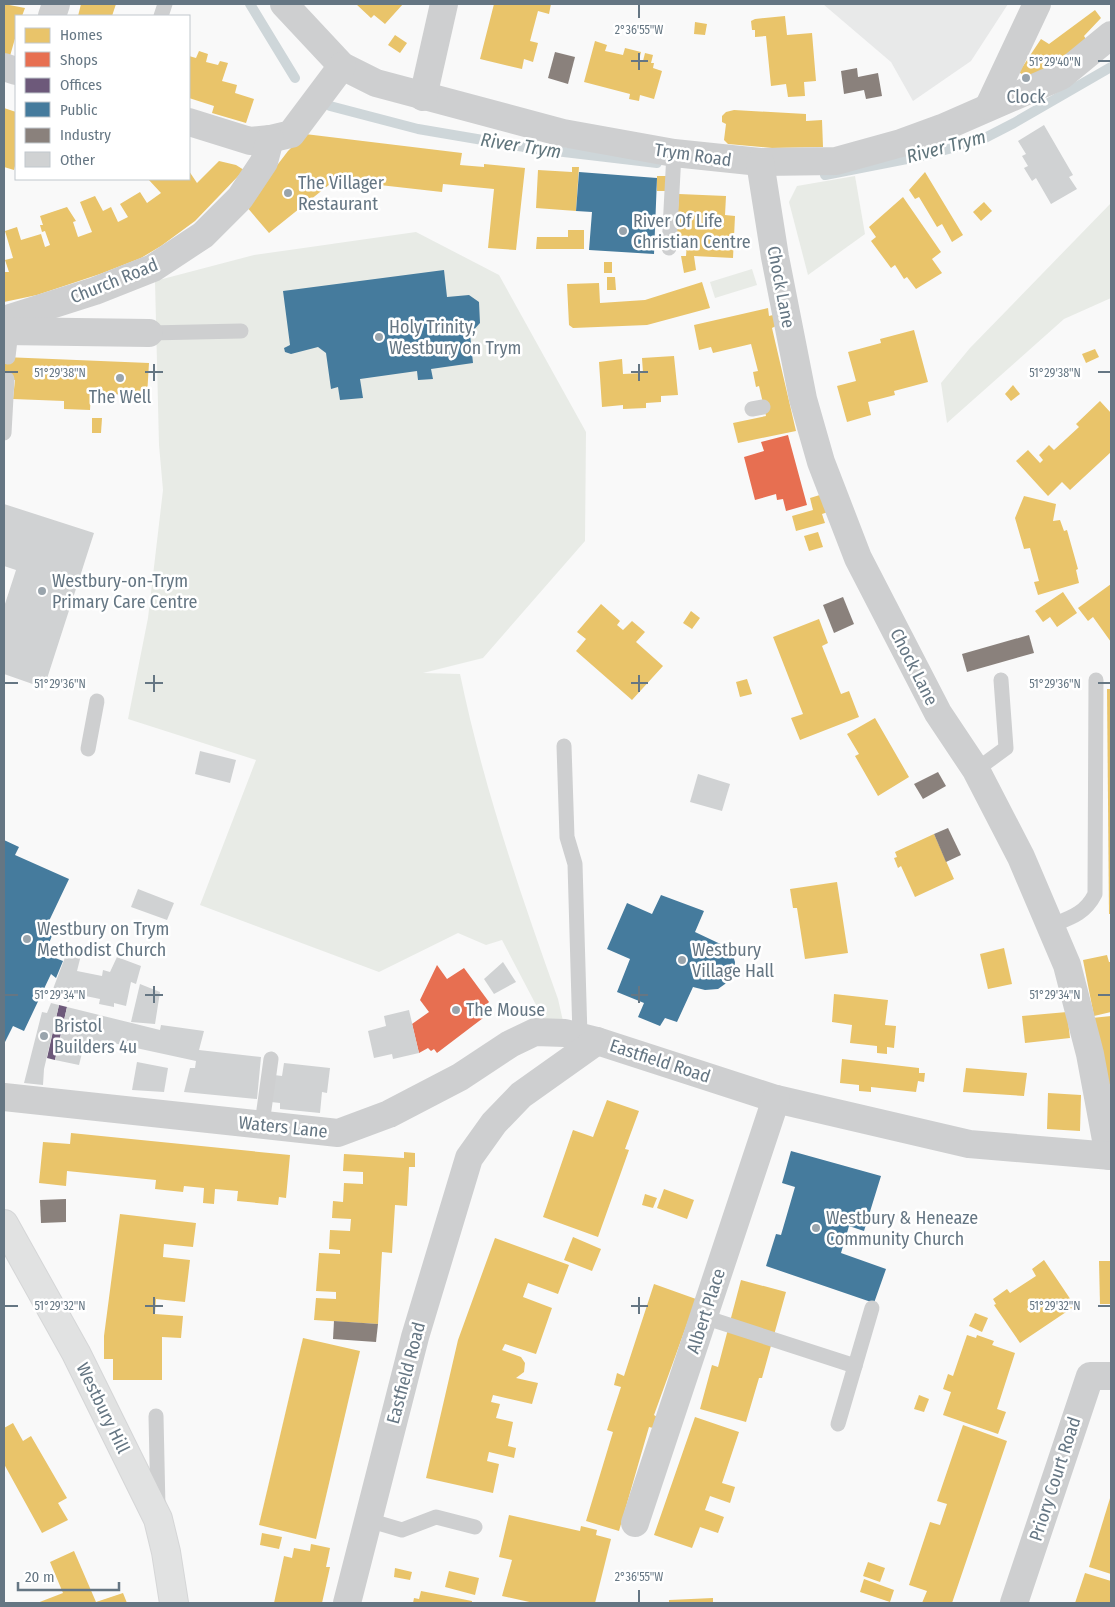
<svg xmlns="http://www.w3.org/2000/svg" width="1115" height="1607" font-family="'Fira Sans Condensed',sans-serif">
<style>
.built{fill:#e8e9e9}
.green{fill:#e8ebe6}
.homes{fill:#e9c46a}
.shops{fill:#e76f51}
.offices{fill:#6d597a}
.public{fill:#457b9d}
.industry{fill:#8a817c}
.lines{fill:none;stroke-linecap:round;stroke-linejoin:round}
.stream{stroke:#ced6d9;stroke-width:10}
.building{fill:#d0d2d3}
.secondary-casing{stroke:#d5d6d7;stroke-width:30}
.lane{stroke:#cecfd0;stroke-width:15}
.street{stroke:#cecfd0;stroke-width:28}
.secondary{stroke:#e1e2e2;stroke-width:28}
.ticks{fill:none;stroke:#657683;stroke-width:2}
.poi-dot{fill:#99a4ac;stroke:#fff;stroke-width:2}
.labels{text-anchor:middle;stroke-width:5;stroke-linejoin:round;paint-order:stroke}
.poi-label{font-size:18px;fill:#657683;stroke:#fff;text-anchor:start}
.street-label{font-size:18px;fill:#657683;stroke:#fff}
.water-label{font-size:19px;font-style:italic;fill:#60757c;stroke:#fff}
.ticks-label{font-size:12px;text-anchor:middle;fill:#657683;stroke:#fff;stroke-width:5;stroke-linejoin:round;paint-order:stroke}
</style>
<rect width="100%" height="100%" fill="#f9f9f9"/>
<polygon class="built" points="823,4 1008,4 971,61 913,101 891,62"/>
<g class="green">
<polygon points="855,176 865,234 808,275 789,202 797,186"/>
<polygon points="1111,203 1111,298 1064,319 947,423 941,383 970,348"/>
<path d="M416,232L499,275L586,432L585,541L483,658L423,673L460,674C483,785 520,893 558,999L563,1021L545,1022L502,940L486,945L458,933L379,972L200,905L256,760L128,719L148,618L163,490L159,445L155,281L254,255Z"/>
<polygon points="752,269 757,285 715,298 710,282"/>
</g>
<g class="homes">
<polygon points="4,4 25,8 22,16 16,16 16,35 10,56 4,54"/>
<polygon points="81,4 116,4 112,16 78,16"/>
<polygon points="356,4 403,4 385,24 374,15 371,18"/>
<polygon points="494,4 551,4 549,14 538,11 530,41 538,43 533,62 524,59 522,69 480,59"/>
<polygon points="1095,10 1101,18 1084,36 1089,44 1059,65 1026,78 1019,72 1041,39 1049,44"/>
<polygon points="785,16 787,35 812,33 816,81 804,82 805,96 788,97 786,84 771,86 766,36 755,37 755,30 752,30 751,21 755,19"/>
<polygon points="695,22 707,24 705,35 694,34"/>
<polygon points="395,35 407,43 400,53 388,45"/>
<polygon points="595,41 607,45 605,51 623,55 625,48 641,52 639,60 643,61 645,53 653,55 651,63 654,63 653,68 662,71 654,99 640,95 639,101 629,99 630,94 584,82"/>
<polygon points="199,51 208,54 206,62 218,65 220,61 228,63 222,81 237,85 235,93 254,99 246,123 212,113 214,106 189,98 189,56 196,58"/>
<polygon points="4,108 16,112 16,162 14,170 4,167"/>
<polygon points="734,110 806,114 806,121 822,120 823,147 772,148 728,144 724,140 726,124 722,122 722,116 726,112"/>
<polygon points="305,134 462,153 460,165 484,167 484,164 525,168 516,250 488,248 494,189 443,184 442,192 335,180 269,233 246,206 288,151"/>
<polygon points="219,161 236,165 244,170 195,221 161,246 141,258 100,274 37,295 4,302 4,272 9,272 5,260 13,258 5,231 17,227 21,240 41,234 45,247 50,245 45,231 42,232 40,225 43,225 40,216 67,207 76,221 73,222 78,237 92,232 80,202 95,196 103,211 111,207 118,222 128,217 120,204 140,192 147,203 161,193 148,179 189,179 189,171 197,183"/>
<polygon points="572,167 579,167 576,211 536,208 538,170 572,172"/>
<polygon points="925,172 963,235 952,242 942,224 937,227 919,197 915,199 909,190"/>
<polygon points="657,176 668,176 667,191 657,191"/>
<polygon points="679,194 726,196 725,215 735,216 733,258 694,256 696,270 684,273 681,256 686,256 687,242 676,241"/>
<polygon points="903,197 941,252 932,259 942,273 916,289 907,277 904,279 895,265 891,268 871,241 876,237 869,227"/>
<polygon points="984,202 992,211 981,221 973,212"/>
<polygon points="568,230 584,230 584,249 536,249 537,237 568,237"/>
<rect x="604" y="262" width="8" height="11"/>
<polygon points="607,277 615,277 616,290 607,290"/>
<polygon points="702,282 710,308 647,325 573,328 569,325 567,284 599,283 600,303 645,300"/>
<polygon points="768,308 769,316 773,315 776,326 772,328 796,431 738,443 733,423 766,416 759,386 756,387 753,372 758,371 751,344 713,353 711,347 699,350 694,325"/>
<polygon points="914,330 928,382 894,391 895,395 868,402 871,415 847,422 837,386 856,381 848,352 881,343 880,339"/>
<polygon points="1095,349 1099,357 1086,363 1082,354"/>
<polygon points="674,356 678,395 661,396 661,402 646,403 646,408 623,409 623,405 602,407 599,362 622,359 623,374 643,373 642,358"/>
<polygon points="4,357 149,363 147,396 91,393 90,410 64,409 64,401 13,399 15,380 4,379"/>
<polygon points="1013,385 1020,394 1011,401 1005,394"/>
<polygon points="1100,401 1111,413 1111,452 1070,490 1062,482 1048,496 1016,461 1028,450 1040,463 1043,460 1039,455 1049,445 1054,450 1079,427 1076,424"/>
<polygon points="92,418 102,418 101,433 92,433"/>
<polygon points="823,494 828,512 822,514 825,523 796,531 792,516 813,510 810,498"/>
<polygon points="1024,496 1056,504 1053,521 1060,520 1064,531 1067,530 1078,569 1076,570 1079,583 1038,595 1034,582 1039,581 1030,548 1024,549 1015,518"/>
<polygon points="818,532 823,547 809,551 804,536"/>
<polygon points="1111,584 1111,642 1093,617 1088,621 1078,608"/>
<polygon points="1063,592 1077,613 1057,627 1050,617 1043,622 1035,611"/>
<polygon points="601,604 620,621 617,625 623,630 632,621 645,632 636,642 663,666 632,700 576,651 586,639 577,632"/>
<polygon points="691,611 700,618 692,629 683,623"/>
<polygon points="819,619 828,643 822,646 841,694 849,691 859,717 800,740 791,718 803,714 773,637"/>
<polygon points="747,679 752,694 740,697 736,682"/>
<polygon points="1107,689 1111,689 1111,914 1109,914"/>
<polygon points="875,718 909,777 878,796 855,756 859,754 847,734"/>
<polygon points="934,834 954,879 915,897 901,866 898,868 894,858 897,857 895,852"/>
<polygon points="837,882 848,953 805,959 797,908 793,908 790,889"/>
<polygon points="1004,948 1012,984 988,989 980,954"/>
<polygon points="1107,955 1109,962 1111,962 1111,1012 1094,1016 1083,960"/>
<polygon points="834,994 888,1000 885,1025 896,1026 894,1048 887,1047 887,1054 877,1053 877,1046 850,1043 852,1025 832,1022"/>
<polygon points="1067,1012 1070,1038 1025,1043 1022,1016"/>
<polygon points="1111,1016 1111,1129 1092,1018"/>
<polygon points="842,1059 919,1068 919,1073 925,1073 924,1082 918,1081 916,1092 871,1087 871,1092 859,1091 859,1085 840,1083"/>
<polygon points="966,1068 1027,1073 1024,1096 963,1092"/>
<polygon points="1048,1093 1081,1095 1080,1131 1047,1129"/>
<polygon points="607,1100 639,1111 625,1149 629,1150 598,1237 543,1217 573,1130 593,1137"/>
<polygon points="71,1133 290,1155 286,1198 279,1197 278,1205 237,1201 238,1191 215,1189 214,1204 203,1203 204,1188 184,1186 183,1192 155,1189 156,1180 67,1171 66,1186 39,1183 43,1142 70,1144"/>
<polygon points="404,1152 415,1153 415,1167 409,1167 407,1206 395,1205 392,1253 382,1252 378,1324 314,1320 316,1298 336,1299 336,1292 316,1291 319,1253 340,1254 340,1250 329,1249 330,1230 350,1231 351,1219 332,1218 333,1201 343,1202 344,1183 363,1184 363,1172 343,1171 344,1154 404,1158"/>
<polygon points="664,1189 694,1200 687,1219 657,1208"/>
<polygon points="645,1194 657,1198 653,1208 642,1205"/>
<polygon points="120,1214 196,1223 193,1247 164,1244 163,1257 190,1260 185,1302 156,1299 155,1314 183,1316 181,1338 162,1337 162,1380 113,1380 113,1359 104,1359 104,1336"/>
<polygon points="573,1237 601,1249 592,1271 564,1260"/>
<polygon points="495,1238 569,1265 558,1294 528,1283 523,1297 552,1308 536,1354 505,1344 502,1350 521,1357 525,1363 524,1372 516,1378 538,1383 532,1404 493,1395 491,1402 500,1404 496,1418 513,1422 508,1446 516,1448 514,1458 489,1452 487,1461 499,1464 493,1493 426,1478 458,1340"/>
<polygon points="1044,1260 1075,1306 1020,1343 994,1305 996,1304 993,1299 1007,1289 1010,1293 1036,1276 1032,1269"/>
<polygon points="1099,1261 1111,1261 1111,1304 1100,1304"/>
<polygon points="741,1280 786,1292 762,1378 759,1378 746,1422 700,1409 712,1365 718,1367"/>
<polygon points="654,1284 696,1299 654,1415 657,1417 653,1428 649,1427 619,1531 586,1521 613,1432 607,1430 621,1387 614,1385 617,1373 624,1376"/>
<polygon points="975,1313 988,1318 982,1332 969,1326"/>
<polygon points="967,1335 976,1338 977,1335 994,1341 992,1345 1015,1353 997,1409 1006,1412 998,1434 943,1415 951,1392 943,1389 948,1374 953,1376"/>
<polygon points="303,1338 360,1351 316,1539 259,1525"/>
<polygon points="919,1395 929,1399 924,1412 914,1409"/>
<polygon points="695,1417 739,1432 722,1483 735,1487 730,1503 710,1496 705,1510 724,1517 718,1533 700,1527 692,1548 654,1535"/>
<polygon points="13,1423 23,1441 31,1436 67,1498 58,1503 68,1520 42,1533 4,1464 4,1428"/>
<polygon points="963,1425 1007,1441 952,1603 922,1603 927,1591 909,1585 930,1522 940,1525 947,1504 937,1501"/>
<polygon points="1111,1495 1111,1574 1089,1567"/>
<polygon points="509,1515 580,1531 581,1526 597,1530 596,1535 611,1539 595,1603 534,1603 502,1596 512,1560 499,1557"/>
<polygon points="262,1533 282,1537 279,1549 260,1545"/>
<polygon points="311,1544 330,1548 326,1567 330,1567 322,1603 274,1603 284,1556 292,1558 294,1548 310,1551"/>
<polygon points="74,1551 96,1602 123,1593 127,1603 37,1603 63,1593 50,1562"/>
<polygon points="868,1562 885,1568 880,1582 863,1576"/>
<polygon points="395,1568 412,1572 410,1580 394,1577"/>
<polygon points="449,1571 479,1578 475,1595 445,1587"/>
<polygon points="1085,1573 1111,1581 1111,1603 1075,1603"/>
<polygon points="864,1579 894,1590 890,1602 860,1592"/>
<polygon points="421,1591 472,1601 472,1603 413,1603 414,1598 419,1599"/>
<polygon points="713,1598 713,1603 669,1603 669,1600"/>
</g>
<g class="shops">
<polygon points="788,435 807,505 786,511 783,499 777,500 776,494 755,500 744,457 764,451 761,442"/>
<polygon points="437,965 447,979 464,968 489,1002 483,1008 487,1015 437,1053 434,1049 431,1051 428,1048 419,1053 412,1024 429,1012 420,1000"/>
</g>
<polygon class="offices" points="59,1005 67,1007 55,1060 47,1058"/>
<g class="public">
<polygon points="579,172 657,178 654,254 589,250 592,212 576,211"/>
<polygon points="444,270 447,297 469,295 479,302 480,323 470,334 473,363 431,369 433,379 418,380 417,371 360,379 363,398 340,400 338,387 331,389 326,353 318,347 291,354 285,352 284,348 290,345 283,291"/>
<polygon points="4,840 19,847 15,855 69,879 49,921 56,925 45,954 63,961 56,978 51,974 24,1031 13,1026 4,1044"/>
<polygon points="661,895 704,911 695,932 731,949 735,962 734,974 725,984 718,989 705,990 693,987 677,1022 665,1018 660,1026 638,1017 644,1003 617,992 630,959 607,949 627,903 652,914"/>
<polygon points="791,1151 881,1176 864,1231 849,1226 841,1253 886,1269 874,1303 766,1266 776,1234 781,1235 795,1187 782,1183"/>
</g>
<g class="industry">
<polygon points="555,52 575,57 568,84 548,78"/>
<polygon points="857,68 858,77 878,73 882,96 866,99 864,90 844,94 841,71"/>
<polygon points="843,597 854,624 834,633 823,605"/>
<polygon points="1029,635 1034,653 967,672 962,654"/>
<polygon points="938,772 946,786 923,799 914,784"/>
<polygon points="948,828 961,855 946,862 934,834"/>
<polygon points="66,1199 66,1222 41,1223 40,1200"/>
<polygon points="334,1321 378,1324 376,1342 333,1339"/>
</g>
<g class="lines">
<g class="stream">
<polyline points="250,4 295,78"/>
<polyline points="330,106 418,129 530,148 657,163"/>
<polyline points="825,175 922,156 979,141 1014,123 1111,67"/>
</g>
</g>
<g class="building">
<polygon points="1044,125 1073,175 1069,177 1077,189 1051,204 1036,178 1032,181 1024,168 1028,166 1022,156 1026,154 1018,141"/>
<polygon points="4,504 94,533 44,688 4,674 4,607 16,570 4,566"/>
<polygon points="200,751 236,760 230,783 195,774"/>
<polygon points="698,774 730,784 722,811 690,802"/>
<polygon points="138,889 174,903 167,920 131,907"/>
<polygon points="69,947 82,951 77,971 102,976 103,970 110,972 117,957 141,966 136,984 131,982 126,1006 114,1003 114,1007 99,1004 100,999 71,993 69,1002 56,998 58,990 53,989"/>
<polygon points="503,962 516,982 494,994 484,979"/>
<polygon points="140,984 160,992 155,1024 131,1022"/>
<polygon points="51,1003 59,1005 44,1069 43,1085 24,1083 42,1012 47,1013"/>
<polygon points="67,1007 160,1030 161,1025 204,1031 199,1050 261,1057 257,1099 184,1092 190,1068 195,1068 196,1061 113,1043 110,1055 83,1049 79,1065 55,1060"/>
<polygon points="409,1010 419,1053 393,1059 392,1054 374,1058 368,1031 386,1026 384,1016"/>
<polygon points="137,1062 168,1068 164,1092 132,1090"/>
<polygon points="284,1063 330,1068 327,1093 322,1092 320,1113 280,1109 280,1103 271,1102 274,1075 282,1076"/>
</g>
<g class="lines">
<g class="secondary-casing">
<polyline id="secondary" points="4,1224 76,1353 158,1519 166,1552 174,1603"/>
</g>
<g class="lane">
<polyline points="161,16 165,4"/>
<polyline points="669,248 674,153"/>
<polyline points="149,333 241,331"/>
<polyline points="8,357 11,331"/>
<polyline points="752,409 763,407"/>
<polyline points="4,433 7,379"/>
<polyline points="564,746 567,837 575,864 580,1036"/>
<polyline points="88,749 97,701"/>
<polyline points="976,770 1006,748 1001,680"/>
<path d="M1050,926C1070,918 1085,914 1095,894L1096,680"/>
<polyline points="262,1124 271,1059"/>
<polyline points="704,1317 855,1366"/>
<polyline points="156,1416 158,1508"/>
<polyline points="838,1424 872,1308"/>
<polyline points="368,1520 402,1530 436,1517 475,1527"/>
</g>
<g class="street">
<polyline points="284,4 342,66 376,83 563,133 674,153 760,162 836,161 901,143 942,128 1061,76 1111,35"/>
<polyline points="52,16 56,4"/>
<polyline points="4,67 16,71"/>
<polyline points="423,97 444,4"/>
<polyline points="989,106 1037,4"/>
<polyline points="189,122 250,141 270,139 291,134 342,66"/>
<polyline points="760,162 775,257 803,399 821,462 858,558 938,713 976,770 1021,857 1067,965 1090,1054 1109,1156"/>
<polyline points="4,320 95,291 153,268 203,235 240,198 264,162 270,139"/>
<polyline points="4,331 149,333"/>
<polyline points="4,1097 338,1133 389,1114 460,1077 510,1044 535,1032 565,1033 597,1041 776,1099 969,1144 1111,1156"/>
<polyline points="635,1523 776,1099"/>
<polyline points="347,1603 415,1337 469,1158 494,1123 521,1095 597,1041"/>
<polyline points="1014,1603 1090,1376 1111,1376"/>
</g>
<use href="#secondary" class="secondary"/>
</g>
<path class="ticks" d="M639,5V18M639,53V70M631,61H648M1098,61H1110M154,364V381M639,364V381M5,372H18M145,372H163M631,372H648M1098,372H1110M154,675V692M639,675V692M5,683H18M145,683H163M631,683H648M1098,683H1110M154,986V1003M639,986V1003M5,995H18M145,995H163M631,995H648M1098,995H1110M154,1297V1314M639,1297V1314M5,1306H18M145,1306H163M631,1306H648M1098,1306H1110M639,1590V1602"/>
<g class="poi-dot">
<circle cx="1026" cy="78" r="5"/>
<circle cx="288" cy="193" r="5"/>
<circle cx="623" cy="231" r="5"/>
<circle cx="379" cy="337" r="5"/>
<circle cx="120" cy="378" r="5"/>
<circle cx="42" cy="591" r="5"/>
<circle cx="27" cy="939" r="5"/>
<circle cx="682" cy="960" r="5"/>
<circle cx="456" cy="1010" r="5"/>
<circle cx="44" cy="1036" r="5"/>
<circle cx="816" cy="1228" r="5"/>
</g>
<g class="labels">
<g class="poi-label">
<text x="1026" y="103" text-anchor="middle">Clock</text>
<text x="298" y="189">The Villager<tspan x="298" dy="21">Restaurant</tspan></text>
<text x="633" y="227">River Of Life<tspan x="633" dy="21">Christian Centre</tspan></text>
<text x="389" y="333">Holy Trinity,<tspan x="389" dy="21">Westbury on Trym</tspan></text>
<text x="120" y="403" text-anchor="middle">The Well</text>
<text x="52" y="587">Westbury-on-Trym<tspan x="52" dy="21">Primary Care Centre</tspan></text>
<text x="37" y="935">Westbury on Trym<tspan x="37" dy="21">Methodist Church</tspan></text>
<text x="692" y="956">Westbury<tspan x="692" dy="21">Village Hall</tspan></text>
<text x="466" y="1016">The Mouse</text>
<text x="54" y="1032">Bristol<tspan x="54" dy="21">Builders 4u</tspan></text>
<text x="826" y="1224">Westbury &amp; Heneaze<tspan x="826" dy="21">Community Church</tspan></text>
</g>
<g class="street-label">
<text transform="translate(693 155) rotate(8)" y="6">Trym Road</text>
<text transform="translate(114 281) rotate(-22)" y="6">Church Road</text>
<text transform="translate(781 287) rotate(79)" y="6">Chock Lane</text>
<text transform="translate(914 667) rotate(63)" y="6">Chock Lane</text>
<text transform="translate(660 1061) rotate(18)" y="6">Eastfield Road</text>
<text transform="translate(283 1127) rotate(6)" y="6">Waters Lane</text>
<text transform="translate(706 1311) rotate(-72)" y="6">Albert Place</text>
<text transform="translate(406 1373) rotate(-75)" y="6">Eastfield Road</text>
<text transform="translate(103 1408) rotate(64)" y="6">Westbury Hill</text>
<text transform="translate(1055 1479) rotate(-72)" y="6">Priory Court Road</text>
</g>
<g class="water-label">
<text transform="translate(521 145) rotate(9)" y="7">River Trym</text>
<text transform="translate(946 146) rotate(-15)" y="7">River Trym</text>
</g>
</g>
<g class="ticks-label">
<text x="639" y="34">2°36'55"W</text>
<text x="1055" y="66">51°29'40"N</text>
<text x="60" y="377">51°29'38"N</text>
<text x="1055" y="377">51°29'38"N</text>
<text x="60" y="688">51°29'36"N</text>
<text x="1055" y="688">51°29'36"N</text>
<text x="60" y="999">51°29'34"N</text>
<text x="1055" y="999">51°29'34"N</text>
<text x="60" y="1310">51°29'32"N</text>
<text x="1055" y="1310">51°29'32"N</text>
<text x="639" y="1581">2°36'55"W</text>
</g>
<rect width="1115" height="1607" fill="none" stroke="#657683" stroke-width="10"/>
<rect x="15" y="15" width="175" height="165" fill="#ffffff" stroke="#c1c8cd"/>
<rect x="25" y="28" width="25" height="15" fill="#e9c46a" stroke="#c1c8cd"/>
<text x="60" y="40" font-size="15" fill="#657683">Homes</text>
<rect x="25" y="52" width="25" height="15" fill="#e76f51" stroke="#c1c8cd"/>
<text x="60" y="65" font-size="15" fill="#657683">Shops</text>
<rect x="25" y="78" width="25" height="15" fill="#6d597a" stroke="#c1c8cd"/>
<text x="60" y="90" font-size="15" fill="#657683">Offices</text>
<rect x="25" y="102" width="25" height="15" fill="#457b9d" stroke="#c1c8cd"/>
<text x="60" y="115" font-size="15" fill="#657683">Public</text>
<rect x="25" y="128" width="25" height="15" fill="#8a817c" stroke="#c1c8cd"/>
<text x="60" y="140" font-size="15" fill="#657683">Industry</text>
<rect x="25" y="152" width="25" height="15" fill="#d0d2d3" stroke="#c1c8cd"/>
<text x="60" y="165" font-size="15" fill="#657683">Other</text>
<path d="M18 1582v8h101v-8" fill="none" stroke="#657683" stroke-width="2.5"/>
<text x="25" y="1582" font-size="15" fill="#657683" stroke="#ffffff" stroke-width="4" paint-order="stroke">20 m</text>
</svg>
